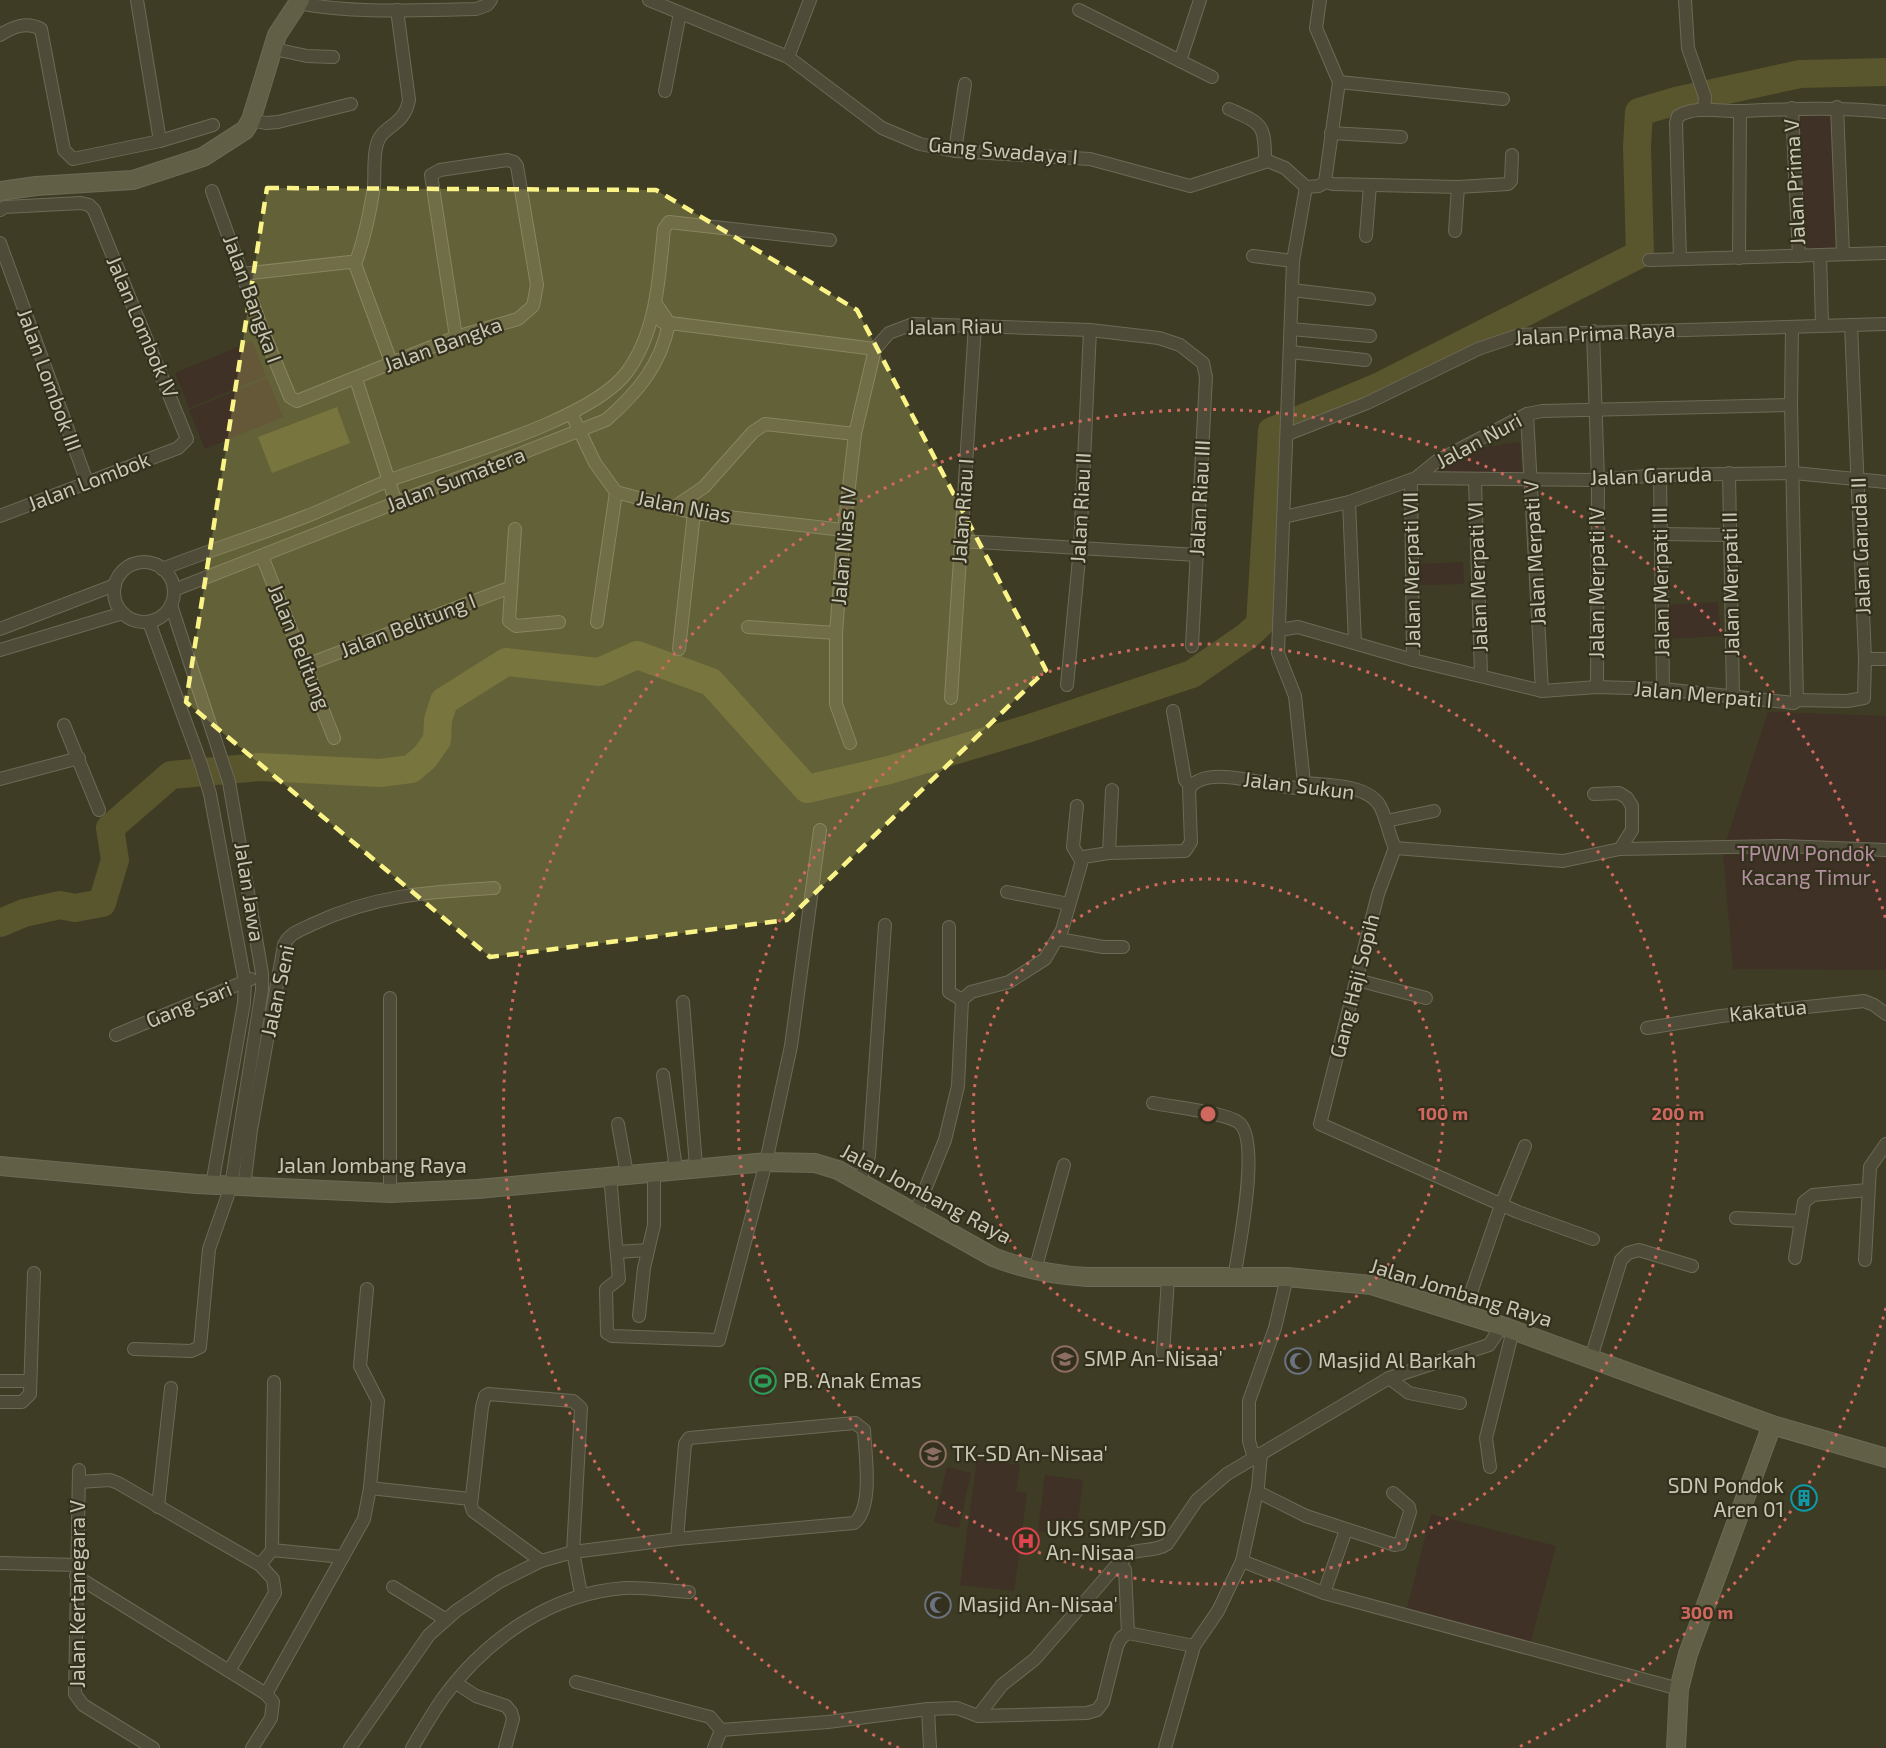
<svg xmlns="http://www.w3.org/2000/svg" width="1886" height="1748" font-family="'Exo 2',sans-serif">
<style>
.green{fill:#3f3126}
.water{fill:#59552c}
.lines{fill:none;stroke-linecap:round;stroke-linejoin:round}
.river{stroke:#59552c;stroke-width:28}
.street-casing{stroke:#6c6a56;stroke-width:14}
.secondary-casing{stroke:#6c6a56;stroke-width:20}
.street{stroke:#4e4c38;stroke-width:12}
.secondary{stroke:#616046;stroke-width:18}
.marked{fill:#faf388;fill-opacity:0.2;stroke:#faf388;stroke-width:4.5;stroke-dasharray:12 8;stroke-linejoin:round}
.ring{fill:none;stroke:#d16860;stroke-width:3;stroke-dasharray:3 6}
.labels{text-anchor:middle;stroke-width:4.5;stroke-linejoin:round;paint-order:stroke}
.street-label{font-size:21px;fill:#c9c8b4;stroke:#33311d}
.park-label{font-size:21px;fill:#b48fa0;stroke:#33311d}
.poi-label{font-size:21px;fill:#c9c8b4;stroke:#33311d;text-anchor:start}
.centre{fill:#d16860;stroke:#33311d;stroke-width:3}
.ring-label{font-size:18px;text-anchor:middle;font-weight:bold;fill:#d16860;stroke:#33311d;stroke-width:4.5;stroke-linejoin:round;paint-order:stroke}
</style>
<rect width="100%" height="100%" fill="#3e3c24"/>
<g class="green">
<polygon points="1798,111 1832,111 1839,250 1802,251"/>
<polygon points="252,341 266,376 189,408 175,373"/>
<polygon points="267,378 283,417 205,449 189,410"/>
<polygon points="1520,442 1522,473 1426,477 1473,449"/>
<polygon points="1463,562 1464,584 1417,585 1417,564"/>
<polygon points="1718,602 1721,636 1667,639 1665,605"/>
<polygon points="1768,712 1886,716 1886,970 1733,969 1723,851"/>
<polygon points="755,1365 771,1365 770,1397 755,1397"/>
<polygon points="977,1459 1020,1465 1016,1491 1027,1493 1014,1591 960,1585"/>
<polygon points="947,1467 971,1473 959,1528 934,1522"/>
<polygon points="1045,1475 1083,1480 1076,1536 1038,1531"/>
<polygon points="1431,1514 1556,1546 1530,1644 1406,1612"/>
</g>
<polygon class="water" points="337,407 350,443 272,473 258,437"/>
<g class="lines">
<polyline class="river" points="0,923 24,913 60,905 75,908 102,903 115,860 110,828 171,775 260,767 380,773 411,769 425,757 437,740 438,720 444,701 506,662 599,672 637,655 711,682 807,789 889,770 1027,729 1192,674 1247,636 1260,624 1272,431 1378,387 1640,254 1637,146 1639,112 1676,101 1800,74 1886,72"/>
<g class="street-casing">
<g id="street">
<polyline points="137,0 160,141"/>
<polyline points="649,0 788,57 882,128 920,144 955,151 1090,159 1190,186 1268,161 1285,168 1306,187"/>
<polyline points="1685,0 1688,48 1705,97 1704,110"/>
<path d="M298,3C356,14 417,10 476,9L487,5L491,0"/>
<polyline points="1079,10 1212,77"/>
<path d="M0,35C13,27 26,21 41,29L64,150L73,159L160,141L213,125"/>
<polyline points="274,49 307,56 333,57"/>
<polyline points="788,57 810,0"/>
<polyline points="1180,61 1200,0"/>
<polyline points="1339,82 1503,99"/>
<polyline points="665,91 680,13"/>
<polyline points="1837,107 1843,254"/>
<polyline points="1792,108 1799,256"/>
<path d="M1229,109C1262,124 1265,123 1265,161"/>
<polyline points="251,120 266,123 278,122 351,104"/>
<polyline points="1331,133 1401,137"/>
<polyline points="955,151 965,84"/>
<polyline points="1325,182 1333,184 1458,187 1508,184 1511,181 1512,155"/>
<polyline points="1306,187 1319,186 1325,182 1339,82 1316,28 1320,0"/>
<polyline points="212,191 262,329 290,397 297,401 456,337 518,319 533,306 537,285 517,166 514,162 507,160 440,170 431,175 456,337"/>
<polyline points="0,210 5,207 81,203 89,205 94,210 187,439 178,448 0,516"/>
<polyline points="1455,231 1458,187"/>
<polyline points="1366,236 1370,185"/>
<polyline points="0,243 87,482"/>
<polyline points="1820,255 1822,325"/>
<polyline points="1253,256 1293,261"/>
<polyline points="1739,258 1740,111"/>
<path d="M1680,259L1676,123L1678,116C1696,105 1722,112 1742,111C1791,109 1837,107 1886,112"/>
<polyline points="1649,260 1886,253"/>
<path d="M355,264C364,241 370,212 374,186C375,173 373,157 377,144C382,125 404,127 409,100L397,10"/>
<polyline points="355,264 391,362"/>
<polyline points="242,274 350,262 355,264"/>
<polyline points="1292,290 1369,299"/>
<polyline points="662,322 875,349"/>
<polyline points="1792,327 1791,405 1797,700"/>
<polyline points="1291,329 1370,336"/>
<polyline points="1593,331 1598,480 1597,687"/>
<polyline points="1290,352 1365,360"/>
<polyline points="356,379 396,503"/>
<polyline points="571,413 595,463 616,492 694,513 844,530"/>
<polyline points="1527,414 1542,691"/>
<polyline points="1288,434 1367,403 1478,349 1519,335 1886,324"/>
<polyline points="1729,473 1733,696"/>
<polyline points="1660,475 1663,689"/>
<polyline points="1416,478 1598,480 1660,475 1794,473 1886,482"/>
<polyline points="1411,480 1413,660"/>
<polyline points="1475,480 1481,675"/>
<polyline points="1349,502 1355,643"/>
<polyline points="673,508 704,487 753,432 765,424 855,434"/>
<polyline points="1284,517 1349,502 1416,478 1437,461 1527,414 1542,411 1791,405"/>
<polyline points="515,529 509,621 516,626 559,622"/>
<polyline points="1660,534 1730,535"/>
<polyline points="961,541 1197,555"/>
<polyline points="262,556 334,738"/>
<circle cx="144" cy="592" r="30"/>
<path d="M162,569C210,550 259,535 307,516C335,505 362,491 390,480C450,458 591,421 627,372C657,331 659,277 664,229L669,222L830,240"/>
<path d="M174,590L606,420C637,393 661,365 669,323L656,304"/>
<polyline points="149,622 201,764 210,794 245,982 244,1003 212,1185"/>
<polyline points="597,622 616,492"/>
<polyline points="748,627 836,633"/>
<polyline points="0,629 115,585"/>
<polyline points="1279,630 1298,627 1413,660 1542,691 1597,687 1663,689 1794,703 1797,700 1847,701 1864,698 1865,659 1851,325"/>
<polyline points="679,649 694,513"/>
<polyline points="0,650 123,613"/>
<polyline points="1865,659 1886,659"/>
<polyline points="306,665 511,587"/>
<polyline points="1067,685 1080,548 1090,330"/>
<polyline points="951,698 975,325"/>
<polyline points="1173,711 1185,780 1191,786"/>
<polyline points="64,725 99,810"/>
<polyline points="850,743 836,704 836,633 844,530 855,434 875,349 889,333 913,324 1090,330 1159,338 1180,345 1203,363 1206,377 1192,646"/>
<polyline points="0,779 79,758"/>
<polyline points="1304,783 1295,696 1278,653 1293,261 1306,187"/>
<polyline points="1594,794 1619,793 1627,798 1632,806 1632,830 1620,849"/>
<polyline points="1077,806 1073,847 1081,860"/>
<polyline points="1386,821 1434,811"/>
<polyline points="1395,848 1378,894 1320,1124 1518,1212 1593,1239"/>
<polyline points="1395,848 1563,861 1620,849 1782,846 1886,850"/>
<polyline points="1109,853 1112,790"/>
<polyline points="1007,892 1069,904"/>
<polyline points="949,927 949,992 962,1000"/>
<polyline points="1059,939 1103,947 1123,947"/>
<polyline points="1357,980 1426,998"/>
<polyline points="390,998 390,1193"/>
<polyline points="683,1002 696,1166"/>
<polyline points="1647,1028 1721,1016 1864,1001 1874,1005 1886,1014"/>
<polyline points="116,1035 251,979"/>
<polyline points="663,1075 676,1169"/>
<path d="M1153,1103C1173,1107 1223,1112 1238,1122C1262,1138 1238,1251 1234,1279"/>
<polyline points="618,1124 627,1174"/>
<polyline points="610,1175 619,1279 606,1289 607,1333 612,1336 719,1340 766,1162 791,1046 820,830"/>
<polyline points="859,1182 869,1156 885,925"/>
<path d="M244,1187L251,1130L284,945C289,933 301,930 313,924C374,895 428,892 494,888"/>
<path d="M915,1214L945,1140L958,1086L962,1000L971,992L1009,982L1045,959L1062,930L1083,857L1109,853L1185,851L1191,842L1189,789C1206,762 1271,788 1299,788L1304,783C1326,785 1370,784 1381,808C1387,821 1389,835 1395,848"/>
<polyline points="1736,1218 1801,1221"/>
<polyline points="617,1252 648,1250"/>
<polyline points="1795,1258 1804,1202 1813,1195 1867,1190"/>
<polyline points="1865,1260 1870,1167 1886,1144"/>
<polyline points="1035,1270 1064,1165"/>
<polyline points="1464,1313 1501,1205 1525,1146"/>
<polyline points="639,1316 644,1268 654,1225 654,1171"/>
<polyline points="134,1349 191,1351 200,1347 209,1249 231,1186 262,990 262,973 229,782 171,605"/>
<polyline points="1163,1353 1168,1279"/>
<polyline points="1591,1358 1621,1260 1628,1253 1639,1250 1692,1266"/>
<polyline points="1389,1378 1409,1393 1460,1403"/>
<polyline points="0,1381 30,1381"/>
<polyline points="0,1402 22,1402 30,1394 34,1273"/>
<polyline points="1254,1458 1249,1441 1249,1401 1275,1328 1287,1277"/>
<polyline points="1490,1467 1486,1438 1513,1330"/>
<polyline points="79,1470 75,1694 83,1705 153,1748"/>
<polyline points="79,1482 110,1480 118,1483 260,1565 273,1579 275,1593 229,1671"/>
<polyline points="370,1488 470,1499"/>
<polyline points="1258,1492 1306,1516 1395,1545 1400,1544 1410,1512 1409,1507 1393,1493"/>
<polyline points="158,1507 171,1388"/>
<polyline points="272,1550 274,1382"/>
<polyline points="541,1561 473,1511 471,1505 482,1407 485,1396 488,1394 573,1401 581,1408 573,1552 581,1594"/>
<polyline points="1242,1561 1324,1593 1679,1689"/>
<polyline points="0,1563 77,1565"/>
<polyline points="260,1565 272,1550 343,1557"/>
<path d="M1121,1566L1125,1555C1138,1548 1156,1552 1167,1544L1197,1500L1227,1474L1389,1378L1489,1345L1502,1326"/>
<polyline points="76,1576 266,1694 273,1702 271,1718 252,1748"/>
<polyline points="393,1587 445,1619"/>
<polyline points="1324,1593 1346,1530"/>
<polyline points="576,1682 710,1717 721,1730"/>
<polyline points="456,1683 476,1696 506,1706 511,1712 513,1719 505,1748"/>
<polyline points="266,1694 364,1519 370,1488 378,1401 360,1366 367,1289"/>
<polyline points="928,1709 930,1748"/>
<polyline points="978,1716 1002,1685 1035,1659 1115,1567 1121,1566 1125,1570 1128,1633"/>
<path d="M350,1748L429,1635L456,1611L499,1582L541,1561L573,1552L677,1539L854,1523C874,1508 865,1453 864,1430L855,1423L689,1438L685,1444L677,1539"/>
<path d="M412,1748C422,1731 432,1714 443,1698C486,1639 552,1593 625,1588C646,1587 668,1591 689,1592"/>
<polyline points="714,1748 721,1730 828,1722 928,1709 957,1708 978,1716 1087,1713 1097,1710 1103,1702 1117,1646 1121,1638 1128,1633 1194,1646"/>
<polyline points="1165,1748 1194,1646 1218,1611 1242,1561 1258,1487 1261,1454"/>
</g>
</g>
<g class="secondary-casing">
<g id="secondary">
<polyline points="0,191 36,186 133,180 203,157 245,130 251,120 277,35 300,0"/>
<path d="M0,1166L196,1184L390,1193L478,1189L766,1162L815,1163L838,1170L993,1257C1024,1269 1053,1275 1087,1277H1287L1371,1285L1502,1326L1772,1425L1886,1458"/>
<polyline points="1676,1748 1679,1689 1688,1654 1772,1425"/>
</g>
</g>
<use href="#street" class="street"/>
<use href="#secondary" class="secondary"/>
</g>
<path class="marked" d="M267,188L656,190L857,310L1046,670L787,920L490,957L186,702Z"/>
<g class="ring">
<circle cx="1208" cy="1114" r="235"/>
<circle cx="1208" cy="1114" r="470"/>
<path d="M1886 1308A705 705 0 0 1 1517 1748M899 1748A705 705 0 1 1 1886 920"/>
</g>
<defs>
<g id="school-ring" transform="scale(1.35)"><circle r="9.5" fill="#33311d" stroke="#8d6e63" stroke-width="1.5"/><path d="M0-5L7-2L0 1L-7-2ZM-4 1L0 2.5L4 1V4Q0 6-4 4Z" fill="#8d6e63"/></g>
<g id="mosque-ring" transform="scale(1.35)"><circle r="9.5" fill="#33311d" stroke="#6b7280" stroke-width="1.5"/><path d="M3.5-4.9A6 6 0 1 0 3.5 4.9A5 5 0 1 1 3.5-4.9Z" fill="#6b7280"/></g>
<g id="stadium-ring" transform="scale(1.35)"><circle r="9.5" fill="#33311d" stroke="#2e9e5b" stroke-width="1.5"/><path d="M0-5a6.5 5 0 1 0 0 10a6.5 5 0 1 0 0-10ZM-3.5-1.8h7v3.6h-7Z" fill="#2e9e5b"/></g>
<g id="building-ring" transform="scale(1.35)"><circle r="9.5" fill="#33311d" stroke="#0f9aa8" stroke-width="1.5"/><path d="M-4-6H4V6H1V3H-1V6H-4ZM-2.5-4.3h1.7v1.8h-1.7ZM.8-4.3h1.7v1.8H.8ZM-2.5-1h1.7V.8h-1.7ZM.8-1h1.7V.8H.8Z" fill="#0f9aa8"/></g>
<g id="hospital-ring" transform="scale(1.35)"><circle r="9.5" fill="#33311d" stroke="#e0444e" stroke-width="1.5"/><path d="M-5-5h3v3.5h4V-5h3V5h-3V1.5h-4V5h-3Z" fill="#e0444e"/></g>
</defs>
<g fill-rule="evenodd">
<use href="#school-ring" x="1065" y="1359"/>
<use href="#mosque-ring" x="1298" y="1361"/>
<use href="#stadium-ring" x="763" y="1381"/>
<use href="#school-ring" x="933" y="1454"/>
<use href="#building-ring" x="1804" y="1498"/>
<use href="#hospital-ring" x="1026" y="1541"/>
<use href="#mosque-ring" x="938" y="1605"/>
</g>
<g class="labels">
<g class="street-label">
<text transform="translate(1003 151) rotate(5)" y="7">Gang Swadaya I</text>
<text transform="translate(1795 182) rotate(-93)" y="7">Jalan Prima V</text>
<text transform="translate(252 299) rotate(70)" y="7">Jalan Bangka I</text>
<text transform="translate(142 327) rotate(67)" y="7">Jalan Lombok IV</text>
<text transform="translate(955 327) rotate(-1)" y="7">Jalan Riau</text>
<text transform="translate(1595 334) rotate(-3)" y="7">Jalan Prima Raya</text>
<text transform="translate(443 345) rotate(-20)" y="7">Jalan Bangka</text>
<text transform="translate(49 380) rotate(70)" y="7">Jalan Lombok III</text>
<text transform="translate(1479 441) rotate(-28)" y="7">Jalan Nuri</text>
<text transform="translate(1651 476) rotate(-2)" y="7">Jalan Garuda</text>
<text transform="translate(456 480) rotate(-21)" y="7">Jalan Sumatera</text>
<text transform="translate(89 482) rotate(-21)" y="7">Jalan Lombok</text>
<text transform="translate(1200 498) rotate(-87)" y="7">Jalan Riau III</text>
<text transform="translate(684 507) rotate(11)" y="7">Jalan Nias</text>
<text transform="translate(1081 508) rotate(-87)" y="7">Jalan Riau II</text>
<text transform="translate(963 511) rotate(-86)" y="7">Jalan Riau I</text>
<text transform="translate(844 546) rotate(-85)" y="7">Jalan Nias IV</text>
<text transform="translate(1861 546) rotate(-92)" y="7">Jalan Garuda II</text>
<text transform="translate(1535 553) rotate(-93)" y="7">Jalan Merpati V</text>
<text transform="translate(1412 570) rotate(-91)" y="7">Jalan Merpati VII</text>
<text transform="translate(1478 577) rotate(-92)" y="7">Jalan Merpati VI</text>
<text transform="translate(1661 582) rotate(-91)" y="7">Jalan Merpati III</text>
<text transform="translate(1597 583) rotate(-90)" y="7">Jalan Merpati IV</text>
<text transform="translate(1731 584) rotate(-91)" y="7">Jalan Merpati II</text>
<text transform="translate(408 626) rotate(-21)" y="7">Jalan Belitung I</text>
<text transform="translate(299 647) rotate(68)" y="7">Jalan Belitung</text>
<text transform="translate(1703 695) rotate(5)" y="7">Jalan Merpati I</text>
<text transform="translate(1299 786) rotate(7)" y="7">Jalan Sukun</text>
<text transform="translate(249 892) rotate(81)" y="7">Jalan Jawa</text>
<text transform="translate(1355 986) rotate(-76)" y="7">Gang Haji Sopih</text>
<text transform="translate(278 991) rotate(-78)" y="7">Jalan Seni</text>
<text transform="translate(189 1005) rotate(-22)" y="7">Gang Sari</text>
<text transform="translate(1768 1011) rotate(-6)" y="7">Kakatua</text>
<text x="372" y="1173">Jalan Jombang Raya</text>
<text transform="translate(926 1194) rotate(28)" y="7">Jalan Jombang Raya</text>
<text transform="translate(1461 1293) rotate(17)" y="7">Jalan Jombang Raya</text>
<text transform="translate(78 1594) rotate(-90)" y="7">Jalan Kertanegara V</text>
</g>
<g class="park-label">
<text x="1806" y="861">TPWM Pondok<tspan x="1806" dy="24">Kacang Timur</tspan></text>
</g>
<g class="poi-label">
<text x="1084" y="1366">SMP An-Nisaa'</text>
<text x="1318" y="1368">Masjid Al Barkah</text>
<text x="783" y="1388">PB. Anak Emas</text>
<text x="952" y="1461">TK-SD An-Nisaa'</text>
<text x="1784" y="1493" text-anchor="end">SDN Pondok<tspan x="1784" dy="24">Aren 01</tspan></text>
<text x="1046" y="1536">UKS SMP/SD<tspan x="1046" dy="24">An-Nisaa</tspan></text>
<text x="958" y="1612">Masjid An-Nisaa'</text>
</g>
</g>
<circle cx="1208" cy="1114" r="9" class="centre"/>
<g class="ring-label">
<text x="1443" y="1120">100 m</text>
<text x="1678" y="1120">200 m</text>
<text x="1707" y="1619">300 m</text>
</g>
</svg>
